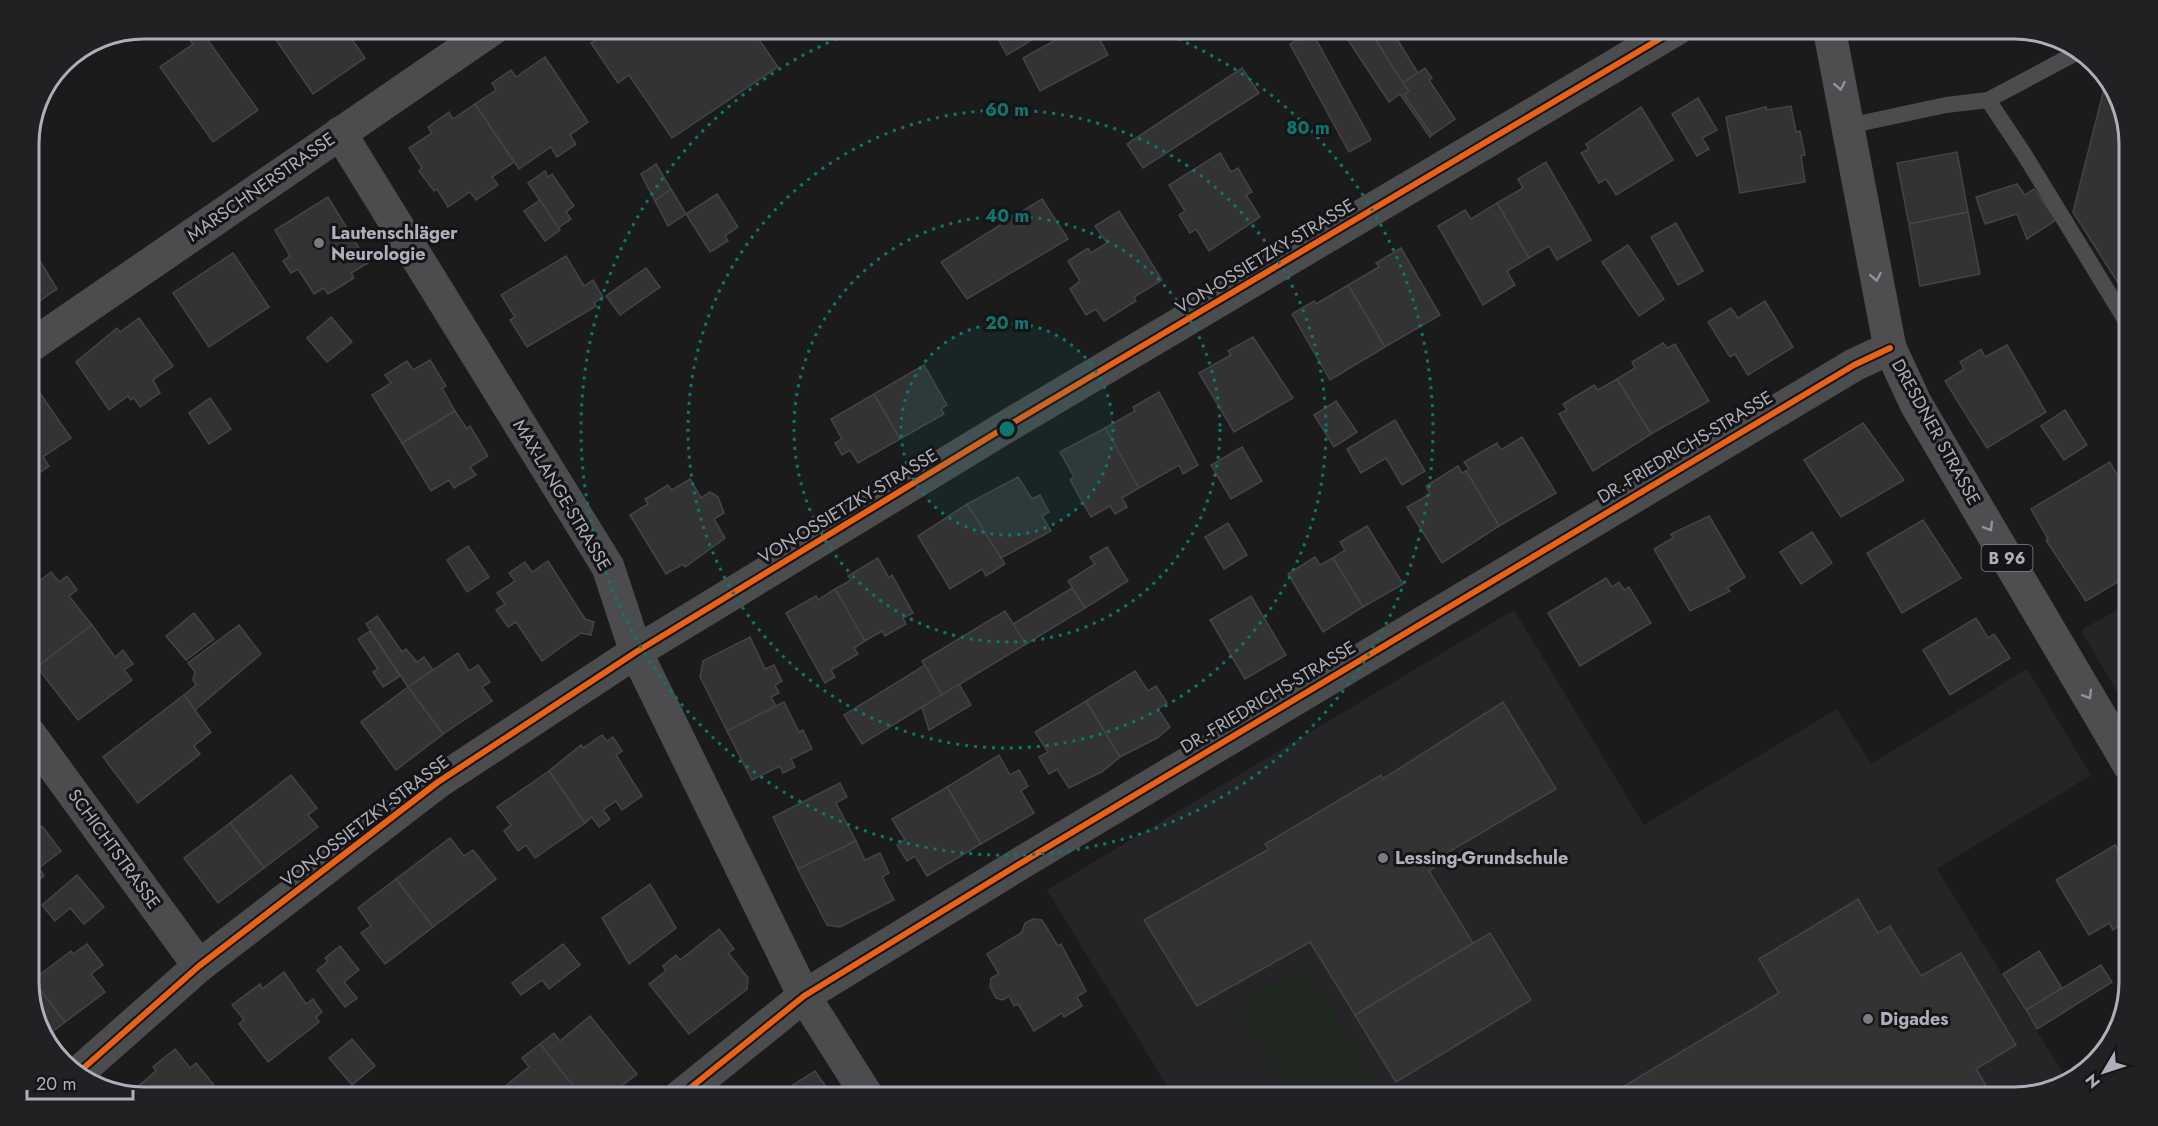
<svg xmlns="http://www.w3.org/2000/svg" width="2158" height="1126" font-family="Jost,sans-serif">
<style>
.built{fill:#252527}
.green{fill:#212822}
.building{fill:#333;stroke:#434447;stroke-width:1.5}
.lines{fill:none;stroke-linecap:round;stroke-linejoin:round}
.lane{stroke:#4b4c4e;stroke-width:16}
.street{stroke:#4b4c4e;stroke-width:33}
.primary{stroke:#4e4e51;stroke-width:33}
.cycleway-casing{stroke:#151517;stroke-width:10}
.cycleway{stroke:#ea6118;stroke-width:6}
.oneway{stroke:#90939b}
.ring{fill:none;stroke:#0f766e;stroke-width:3;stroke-dasharray:3 6}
.poi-dot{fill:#7a7c83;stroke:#151517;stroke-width:2}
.labels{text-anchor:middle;stroke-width:6;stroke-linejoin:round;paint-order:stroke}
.shield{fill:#151517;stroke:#7f828a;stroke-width:1.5}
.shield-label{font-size:16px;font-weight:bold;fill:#adb0bb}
.street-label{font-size:18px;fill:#adb0bb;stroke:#151517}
.poi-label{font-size:18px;font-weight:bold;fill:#adb0bb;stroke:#151517;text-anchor:start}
.rim{fill:none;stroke:#adb0bb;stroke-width:3}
.centre{fill:#0f766e;stroke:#151517;stroke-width:3}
.ring-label{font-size:18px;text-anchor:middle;font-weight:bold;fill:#0f766e;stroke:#151517;stroke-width:6;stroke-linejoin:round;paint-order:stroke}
</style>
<rect width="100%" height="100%" fill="#1b1b1b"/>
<g class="built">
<polygon points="2129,604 2129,712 2081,630"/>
<polygon points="1514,610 1644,825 1837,709 1871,764 2027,669 2091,775 1937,869 2069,1083 2015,1097 1174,1097 1047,890"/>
</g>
<g class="green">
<polygon points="1304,964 1376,1082 1350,1097 1291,1097 1235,1006"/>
<polygon points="1232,1080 1242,1097 1214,1097 1211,1093"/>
</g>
<g class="building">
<polygon points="185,28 208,28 213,34 207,39 258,110 213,142 160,67 193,44 182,30"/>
<polygon points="268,28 344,28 365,58 313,94"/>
<polygon points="592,28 751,28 778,67 672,138 629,75 618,83 591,43 599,38"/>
<polygon points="992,28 1030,28 1035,38 1007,55"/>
<polygon points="1077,28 1094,28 1108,55 1040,91 1023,58"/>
<polygon points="1340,28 1368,28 1409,91 1404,95 1432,135 1430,137 1400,94 1389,102"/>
<polygon points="1368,28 1390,28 1418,73 1403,83"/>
<polygon points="1312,32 1371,140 1349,152 1290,44"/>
<polygon points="545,57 588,122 570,135 576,144 557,157 551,147 519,169 475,104 496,90 492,83 511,70 516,77"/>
<polygon points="1242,68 1259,93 1143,168 1127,144"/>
<polygon points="1425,68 1432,78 1429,80 1455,119 1432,135 1404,95 1409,91 1403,83"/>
<polygon points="2107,77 2129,137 2129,300 2073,212"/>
<polygon points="1698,98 1717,130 1702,138 1709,149 1697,156 1672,114"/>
<polygon points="475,104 514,162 492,177 498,185 476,200 470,192 448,207 437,189 434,191 419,171 422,168 409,148 432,133 428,127 449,112 453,119"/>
<polygon points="1791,106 1796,132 1800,131 1805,155 1801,156 1805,182 1740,193 1726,117 1766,107 1767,110"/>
<polygon points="1641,107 1673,160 1616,195 1606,179 1599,183 1581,153 1589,149 1586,144"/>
<polygon points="1957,152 1968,212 1909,224 1897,163"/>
<polygon points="1220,153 1231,172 1238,168 1252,192 1246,195 1260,217 1209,251 1196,229 1190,233 1179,215 1185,211 1169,185"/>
<polygon points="1546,162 1591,240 1557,260 1549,246 1529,258 1497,203 1523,188 1518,179"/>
<polygon points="656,164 671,189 655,201 641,174"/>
<polygon points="545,171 548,177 552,174 574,206 566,212 571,219 558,228 528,183"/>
<polygon points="2017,184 2025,195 2034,189 2056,220 2027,239 2017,214 1985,224 1976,197"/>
<polygon points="671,189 686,214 668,226 655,201"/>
<polygon points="717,194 738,227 725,236 728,241 710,252 686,214"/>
<polygon points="328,197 368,263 351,273 354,278 328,294 324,288 314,294 298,269 291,273 283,261 290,256 275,230"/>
<polygon points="1042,199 1068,239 967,299 941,262"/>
<polygon points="540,200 560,230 545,241 524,211"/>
<polygon points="1497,203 1529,258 1507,271 1515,285 1483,305 1438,226 1465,210 1471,219"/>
<polygon points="1119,211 1162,280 1134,297 1136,301 1104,321 1096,309 1086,315 1070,289 1080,281 1068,261 1088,248 1091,253 1107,243 1095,226"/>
<polygon points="1968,212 1980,274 1920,286 1909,224"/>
<polygon points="1676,223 1703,271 1678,285 1651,237"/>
<polygon points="1628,245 1664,299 1639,316 1602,262"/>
<polygon points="1401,248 1440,315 1385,347 1348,285 1379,267 1376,263"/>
<polygon points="233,253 269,307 209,347 173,293"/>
<polygon points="37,256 57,289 29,308 29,262"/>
<polygon points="566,256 584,286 593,280 603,297 594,303 596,306 527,347 510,320 515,317 501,295"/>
<polygon points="646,268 660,287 620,315 606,296"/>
<polygon points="1348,285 1385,347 1330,380 1292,314 1314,301 1316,304"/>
<polygon points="1765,301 1793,347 1748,375 1735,354 1730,357 1708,322 1731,308 1738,318"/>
<polygon points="331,317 352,342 327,362 307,338"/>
<polygon points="139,318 173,366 153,380 160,393 140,407 134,398 131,400 128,396 109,410 76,362 117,328 120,332"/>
<polygon points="1253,337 1293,398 1234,432 1199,373 1231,355 1228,351"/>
<polygon points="1663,343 1667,348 1675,344 1709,401 1651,434 1617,379 1635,368 1632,362"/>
<polygon points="2007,345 2046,412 1987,448 1945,381 1964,369 1960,362 1981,349 1985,357"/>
<polygon points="430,360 446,386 442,388 455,411 402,443 372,395 391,383 385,375 407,361 413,370"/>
<polygon points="924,365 947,405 941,409 944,414 900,439 874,394"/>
<polygon points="1617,379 1651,434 1593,471 1559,414 1567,410 1563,404 1594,385 1598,390"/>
<polygon points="37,389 71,438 43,457 49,466 29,480 29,394"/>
<polygon points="1159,392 1198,465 1183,474 1179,465 1139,488 1105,428 1135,411 1133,407"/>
<polygon points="874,394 900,439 858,463 850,450 842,455 835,443 842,439 831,419"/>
<polygon points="210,398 231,429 209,444 189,413"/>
<polygon points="1336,401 1357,432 1334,447 1314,415"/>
<polygon points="2065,410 2087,445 2064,460 2041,426"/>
<polygon points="455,411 467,429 470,426 488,456 470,467 476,475 454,488 449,480 431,491 402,443"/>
<polygon points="1395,420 1425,471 1402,485 1386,458 1361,473 1347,449"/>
<polygon points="1863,423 1904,480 1841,517 1804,460"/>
<polygon points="1105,428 1139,488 1122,498 1127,507 1115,514 1110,506 1091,517 1070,480 1074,477 1060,452"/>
<polygon points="1522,437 1556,493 1499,526 1466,471 1469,469 1464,462 1497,443 1501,450"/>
<polygon points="1242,447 1262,481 1231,499 1211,465"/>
<polygon points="2110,462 2129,496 2129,575 2086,601 2046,540 2048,539 2031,509"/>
<polygon points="1458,466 1462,473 1466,471 1499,526 1442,563 1407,507 1430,494 1426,486"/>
<polygon points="1018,477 1032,499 1040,495 1049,512 1042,516 1051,531 1001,558 967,504"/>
<polygon points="690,479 701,498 710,492 718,497 724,513 714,519 725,538 685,567 683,564 666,574 630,515 648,504 645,499 668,485 672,490"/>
<polygon points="967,504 1005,564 986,576 982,569 950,589 918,536"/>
<polygon points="1709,516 1745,577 1727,588 1730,591 1690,611 1654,549 1673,538 1671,534"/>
<polygon points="1923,520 1961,578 1902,613 1867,553"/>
<polygon points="1228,523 1247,555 1224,569 1205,537"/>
<polygon points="1367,526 1403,584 1363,607 1333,558 1345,550 1340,542"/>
<polygon points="1812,532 1832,563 1801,584 1780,552"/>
<polygon points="468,546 489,577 467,592 447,560"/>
<polygon points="1107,547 1128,581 1085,608 1068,581 1095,564 1090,557"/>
<polygon points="1315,557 1320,565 1333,558 1363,607 1323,632 1288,574"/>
<polygon points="878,558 889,578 892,575 913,613 903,618 906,624 885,636 882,631 865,641 835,589 851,580 848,576"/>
<polygon points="548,561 585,619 594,622 591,635 581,633 542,661 516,622 508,627 496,610 505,604 497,593 515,581 509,573 525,562 532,572"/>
<polygon points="51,572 59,582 67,576 77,590 69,596 92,625 37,667 29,655 29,589"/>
<polygon points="1606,578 1612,587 1619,582 1624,590 1629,587 1651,623 1580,666 1548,613"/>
<polygon points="1072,588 1085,608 1026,644 1013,624"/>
<polygon points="835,589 865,641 854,648 858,654 831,670 835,677 825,683 786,613 816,596 818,600"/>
<polygon points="1251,596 1286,655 1245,679 1210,620"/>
<polygon points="1005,611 1026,644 942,695 922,661"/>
<polygon points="194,613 214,639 186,660 166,636"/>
<polygon points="377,616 402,652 406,649 417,662 424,657 433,670 408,687 366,624"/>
<polygon points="1976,618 1988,638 1994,634 2010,658 1950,695 1923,650"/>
<polygon points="92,625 115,657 123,650 133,664 124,670 132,680 78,720 37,667"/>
<polygon points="239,625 261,654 195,710 184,695 196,685 193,680 195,672 188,663"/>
<polygon points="370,631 400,676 383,687 373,672 378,669 358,639"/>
<polygon points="750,637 765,669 774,665 782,681 775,685 779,693 771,697 776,706 727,731 700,677 703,661"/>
<polygon points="458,653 469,671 478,665 490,682 482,687 492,701 443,734 408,687"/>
<polygon points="925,665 942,695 862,744 844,715"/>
<polygon points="1135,671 1148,691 1156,686 1167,703 1158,709 1170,727 1157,738 1120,757 1086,701"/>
<polygon points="959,684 971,705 929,730 922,707"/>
<polygon points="408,687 443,734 396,770 361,722"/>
<polygon points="184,695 211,732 194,746 200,754 138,803 103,757"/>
<polygon points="1086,701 1120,757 1103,771 1069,788 1057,769 1049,774 1039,757 1048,752 1035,732"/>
<polygon points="784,702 799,732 803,730 812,749 791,759 795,767 783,773 780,766 752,780 727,731"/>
<polygon points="1503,702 1556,789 1431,862 1434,868 1429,871 1473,943 1355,1015 1310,942 1197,1006 1144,920 1269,849 1265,844 1381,775 1383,779"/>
<polygon points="602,735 607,741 613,737 622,751 616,755 642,796 622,810 616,801 603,810 610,819 599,827 592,817 585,823 549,771 581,745 583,748"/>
<polygon points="999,755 1010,775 1019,770 1028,786 1021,791 1034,813 981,844 947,787"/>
<polygon points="549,771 585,823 535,858 526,845 518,851 504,831 511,825 497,807"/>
<polygon points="291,775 317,808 308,815 318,827 264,868 230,823"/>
<polygon points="840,783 847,797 836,803 856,841 798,869 773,817"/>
<polygon points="947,787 981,844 927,876 915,856 907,861 897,845 905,840 892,819"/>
<polygon points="29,819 37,830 42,826 61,851 39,868 44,876 29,886"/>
<polygon points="230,823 264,868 218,903 184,858"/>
<polygon points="450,838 464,856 473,850 496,879 433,927 396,879"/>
<polygon points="856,841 865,860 880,853 889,873 882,877 894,900 840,927 827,925 798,869"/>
<polygon points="2115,845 2129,869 2129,920 2113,930 2109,923 2089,935 2056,880"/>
<polygon points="77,875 104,907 84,924 70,908 55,921 42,905"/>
<polygon points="396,879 433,927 385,964 361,933 371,926 358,908"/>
<polygon points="650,884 676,928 629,964 602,918"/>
<polygon points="1858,899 1878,933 1890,926 1921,976 1961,953 2016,1045 1976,1069 1993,1097 1606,1097 1779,993 1759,959"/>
<polygon points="1033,919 1042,920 1058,946 1061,944 1086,991 1077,997 1082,1006 1064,1017 1062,1013 1034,1031 1018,1004 1014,1006 1009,996 1003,1000 996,998 990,987 991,978 999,974 987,954 1022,932 1025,923"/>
<polygon points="719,929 734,949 728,953 748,978 747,989 689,1034 649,984 666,971 663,966 676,955 680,960"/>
<polygon points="1490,933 1531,1000 1396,1082 1355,1015"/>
<polygon points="87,944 103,965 91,974 105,992 65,1022 33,980 71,951 73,954"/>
<polygon points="563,944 580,965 549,989 542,980 521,995 512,983"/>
<polygon points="340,946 359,970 344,982 357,998 345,1007 317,970 328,961 325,958"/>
<polygon points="2039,951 2062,988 2026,1010 2003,974"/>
<polygon points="2101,965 2112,982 2037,1029 2026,1010"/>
<polygon points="284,972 306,1004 313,999 322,1012 316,1017 319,1022 268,1062 239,1024 244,1020 232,1005 260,984 262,989"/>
<polygon points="33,980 65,1022 45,1037 29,990 29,982"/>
<polygon points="590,1016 637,1074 607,1097 582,1097 540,1044 554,1033 560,1041"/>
<polygon points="352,1039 375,1066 352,1085 329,1058"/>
<polygon points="540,1044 582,1097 501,1097 497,1093 529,1067 522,1058"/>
<polygon points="175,1049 190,1068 196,1063 214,1085 207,1090 213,1097 144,1098 129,1094 156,1071 153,1067"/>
<polygon points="815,1071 833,1097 774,1097"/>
</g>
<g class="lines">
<g class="lane">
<polyline points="1988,100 2024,154 2129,326"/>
<polyline points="1848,126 1946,105 1988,100 2078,52"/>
</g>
<g class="street">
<polyline points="340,133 608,567 636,652 804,996 868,1097"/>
<polyline points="29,347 494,28"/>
<polyline points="29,733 199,966"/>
<polyline points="78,1073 199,966 438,782 636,652 1004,428 1678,28"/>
<polyline points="679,1097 804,996 1016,866 1854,365 1890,348"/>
</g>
<polyline class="primary" points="1829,28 1890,348 1916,404 2129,765"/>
<g class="cycleway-casing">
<g id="cycleway">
<polyline points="78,1073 199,966 438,782 636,652 1004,428 1678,28"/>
<polyline points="679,1097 804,996 1016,866 1854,365 1890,348"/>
</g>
</g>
<use href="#cycleway" class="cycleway"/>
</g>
<defs><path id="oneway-chevron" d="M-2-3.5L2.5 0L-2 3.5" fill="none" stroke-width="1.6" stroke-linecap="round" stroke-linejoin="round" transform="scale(1.5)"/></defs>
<g class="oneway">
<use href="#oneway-chevron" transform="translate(1840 86) rotate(79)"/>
<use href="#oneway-chevron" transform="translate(1876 277) rotate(79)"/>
<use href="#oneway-chevron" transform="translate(1989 527) rotate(59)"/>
<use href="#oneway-chevron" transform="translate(2088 695) rotate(59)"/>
</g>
<circle cx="1007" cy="429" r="106" fill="#0f766e" fill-opacity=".12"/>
<g class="ring">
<circle cx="1007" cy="429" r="106"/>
<circle cx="1007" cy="429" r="213"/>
<circle cx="1007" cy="429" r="319"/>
<path d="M1153 29A426 426 0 1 1 861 29"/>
</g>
<g class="poi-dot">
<circle cx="319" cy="243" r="6"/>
<circle cx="1383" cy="858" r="6"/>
<circle cx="1868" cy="1019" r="6"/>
</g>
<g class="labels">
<rect class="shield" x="1981.5" y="545" width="51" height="26" rx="4.5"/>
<g class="shield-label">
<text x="2007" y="564">B 96</text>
</g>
<g class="street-label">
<text transform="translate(261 187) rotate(-35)" y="6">MARSCHNERSTRASSE</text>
<text transform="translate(1265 256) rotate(-31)" y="6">VON-OSSIETZKY-STRASSE</text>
<text transform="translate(1936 432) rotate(61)" y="6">DRESDNER STRASSE</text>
<text transform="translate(1685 447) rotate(-31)" y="6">DR.-FRIEDRICHS-STRASSE</text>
<text transform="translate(562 495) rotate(59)" y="6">MAX-LANGE-STRASSE</text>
<text transform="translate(848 506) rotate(-31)" y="6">VON-OSSIETZKY-STRASSE</text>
<text transform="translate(1268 697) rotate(-31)" y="6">DR.-FRIEDRICHS-STRASSE</text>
<text transform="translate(365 821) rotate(-37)" y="6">VON-OSSIETZKY-STRASSE</text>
<text transform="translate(114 849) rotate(54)" y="6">SCHICHTSTRASSE</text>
</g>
<g class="poi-label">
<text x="331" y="239">Lautenschläger<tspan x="331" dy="21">Neurologie</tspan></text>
<text x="1395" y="864">Lessing-Grundschule</text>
<text x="1880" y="1025">Digades</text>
</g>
</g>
<path d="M0 0H2158V1126H0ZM144 39H2014A105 105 0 0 1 2119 144V982A105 105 0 0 1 2014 1087H144A105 105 0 0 1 39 982V144A105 105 0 0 1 144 39Z" fill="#212124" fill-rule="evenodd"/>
<path class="rim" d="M144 39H2014A105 105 0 0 1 2119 144V982A105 105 0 0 1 2014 1087H144A105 105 0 0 1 39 982V144A105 105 0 0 1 144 39Z"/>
<circle cx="1007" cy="429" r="9" class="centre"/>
<g class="ring-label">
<text x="1007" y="116">60 m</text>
<text x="1308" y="134">80 m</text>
<text x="1007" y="222">40 m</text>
<text x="1007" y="329">20 m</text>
</g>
<g transform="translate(2104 1072) rotate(231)" stroke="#151517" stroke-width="4.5" paint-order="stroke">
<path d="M0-4.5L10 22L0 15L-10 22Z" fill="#adb0bb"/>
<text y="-9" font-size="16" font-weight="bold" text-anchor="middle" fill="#adb0bb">N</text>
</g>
<path d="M27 1090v9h106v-9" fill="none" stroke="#adb0bb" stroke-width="3"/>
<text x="36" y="1090" font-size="18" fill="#adb0bb" stroke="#151517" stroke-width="4.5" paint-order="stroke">20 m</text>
</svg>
